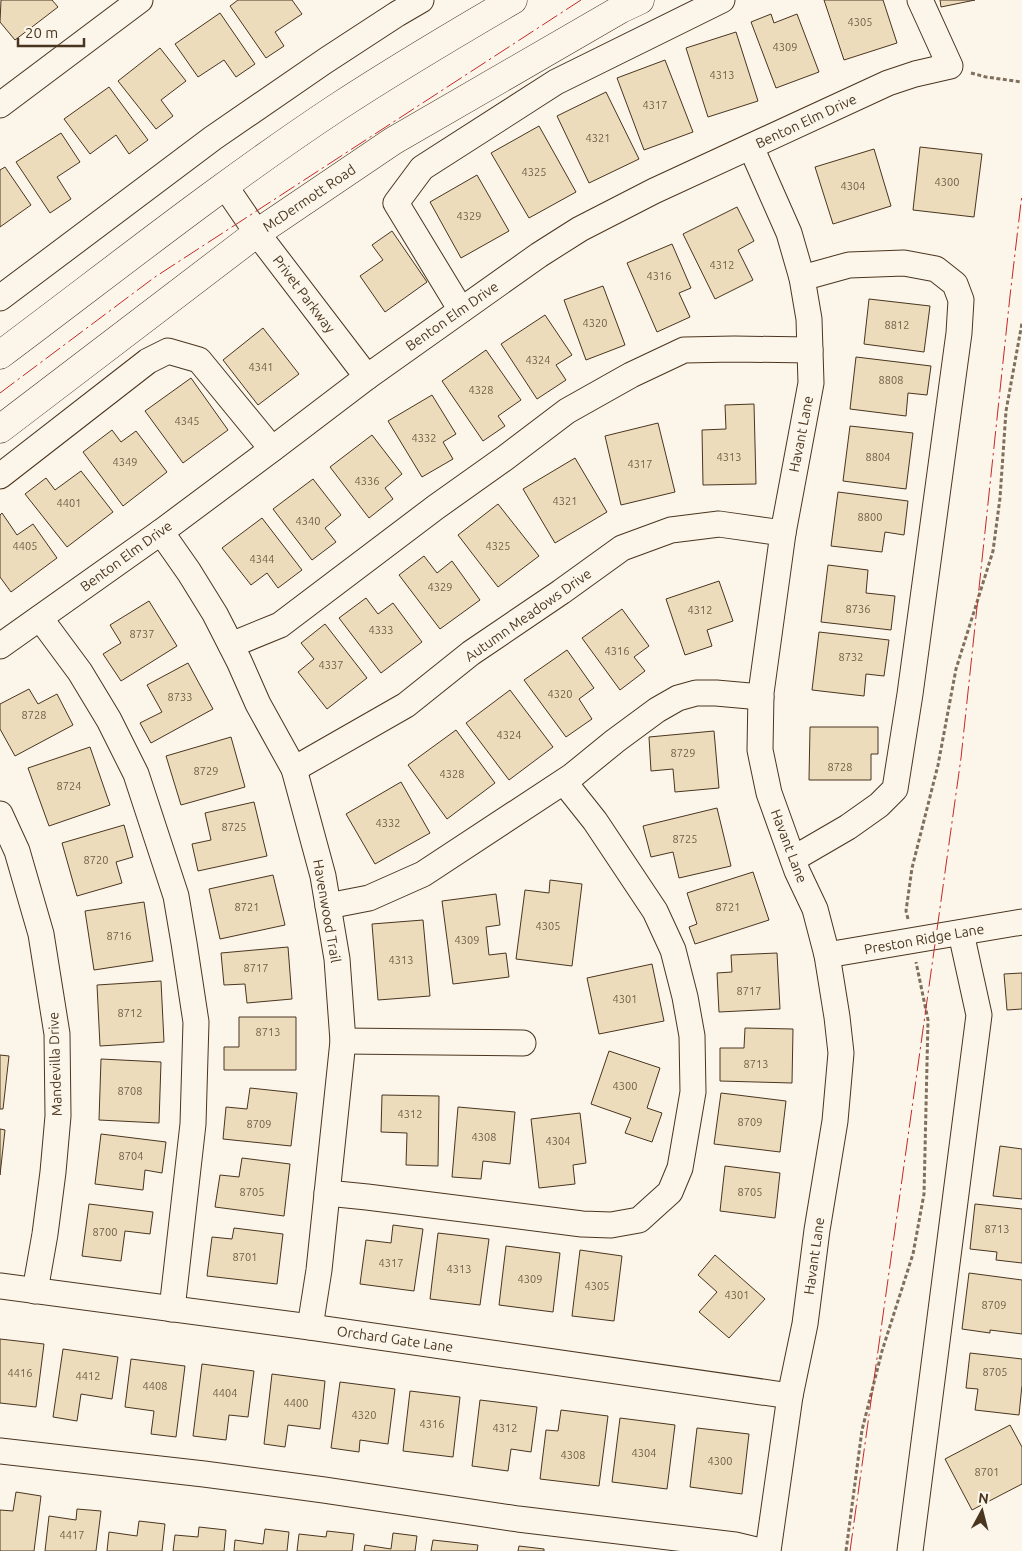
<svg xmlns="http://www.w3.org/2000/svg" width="1022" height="1551" font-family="Ubuntu,sans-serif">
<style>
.building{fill:#ecdcbc;stroke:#4a3520}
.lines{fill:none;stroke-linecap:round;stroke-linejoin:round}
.minor-casing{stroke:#4a3520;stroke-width:27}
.major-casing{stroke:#4a3520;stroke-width:29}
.path{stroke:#7f6f5c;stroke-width:3;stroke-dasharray:4 2.5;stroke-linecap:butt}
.minor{stroke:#fbf6e9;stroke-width:25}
.major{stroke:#fbf6e9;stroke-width:28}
.power{stroke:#c62828;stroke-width:1;stroke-dasharray:18 4 2.5 4;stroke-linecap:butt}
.labels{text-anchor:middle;stroke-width:4;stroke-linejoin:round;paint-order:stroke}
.number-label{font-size:11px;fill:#725f47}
.street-label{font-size:14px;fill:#4a3520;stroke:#fbf6e9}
</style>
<rect width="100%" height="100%" fill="#fbf6e9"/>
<g class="building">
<polygon points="1,0 52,0 58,7 15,40 0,22"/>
<polygon points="238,0 292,0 302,14 275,32 284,46 266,58 230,6"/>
<polygon points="824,0 883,0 897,43 844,60"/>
<polygon points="940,0 975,0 941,7"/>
<polygon points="220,13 255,64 236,77 224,60 198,77 175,44"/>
<polygon points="771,14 774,23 797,14 819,72 776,88 751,22"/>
<polygon points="736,32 758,101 708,117 686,48"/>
<polygon points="160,48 186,81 161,100 173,116 156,129 118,81"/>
<polygon points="665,60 693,132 644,150 617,78"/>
<polygon points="109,87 148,140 129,154 116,135 90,154 64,119"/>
<polygon points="606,92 639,159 589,183 557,116"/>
<polygon points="539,126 576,192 529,218 491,153"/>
<polygon points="61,133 80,162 57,177 71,199 50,213 16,162"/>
<polygon points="920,147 982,154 974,217 913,210"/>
<polygon points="874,149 891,206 833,224 815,167"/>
<polygon points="5,167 31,205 0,227 0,170"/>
<polygon points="477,175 509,231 461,258 430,202"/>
<polygon points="737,207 754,241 738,250 753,280 715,299 683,234"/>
<polygon points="392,231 427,282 385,312 360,276 383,260 372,245"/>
<polygon points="672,244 691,288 679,293 690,317 657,332 627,263"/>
<polygon points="603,286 625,345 586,360 564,300"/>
<polygon points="869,299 930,306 924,352 864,344"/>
<polygon points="545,315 572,355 556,365 566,380 537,399 501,344"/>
<polygon points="263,328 299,374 258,405 223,360"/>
<polygon points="486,350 521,400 498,416 505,426 483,441 442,381"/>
<polygon points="856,357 931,366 927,395 908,393 906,416 850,409"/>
<polygon points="191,378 228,430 183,463 145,411"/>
<polygon points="432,395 456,434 443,442 453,459 422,477 388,421"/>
<polygon points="754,404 756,484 703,485 702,430 726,429 725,405"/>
<polygon points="658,423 675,492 621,505 605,436"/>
<polygon points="850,426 913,433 906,489 843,481"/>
<polygon points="112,430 121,442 136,431 167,472 123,506 83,452"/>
<polygon points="372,435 402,474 385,488 393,499 369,518 330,467"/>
<polygon points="575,458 607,512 555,543 523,489"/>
<polygon points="81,471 113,512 67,547 25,494 46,478 55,490"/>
<polygon points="313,479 341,515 325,528 336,542 312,560 273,509"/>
<polygon points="838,492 908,501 904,535 885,532 882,552 831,546"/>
<polygon points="498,504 539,556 498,587 458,535"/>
<polygon points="2,513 17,535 33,524 57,558 11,592 0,577 0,515"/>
<polygon points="262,518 302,570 278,588 267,573 251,585 222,548"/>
<polygon points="424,556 437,573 452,561 480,600 440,629 399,575"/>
<polygon points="828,565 868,570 866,593 895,596 891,630 821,622"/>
<polygon points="719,581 733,621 707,630 712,646 685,655 666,599"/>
<polygon points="366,598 378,614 393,603 422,642 381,673 339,618"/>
<polygon points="149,601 177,646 121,681 103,654 121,643 110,625"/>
<polygon points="622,609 649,646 634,657 645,671 620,690 582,638"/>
<polygon points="325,624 367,678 327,709 298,672 314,659 301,643"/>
<polygon points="819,632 889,640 884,676 866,674 864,696 812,690"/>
<polygon points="567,650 594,688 579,699 592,719 566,737 524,680"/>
<polygon points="188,663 213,709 151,743 140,723 162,712 147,685"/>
<polygon points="29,689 38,704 57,694 73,725 15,756 0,729 0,704"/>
<polygon points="510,690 553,747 509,780 466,723"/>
<polygon points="810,727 878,727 878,754 871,754 871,780 809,780"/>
<polygon points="456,730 495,783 447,819 408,765"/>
<polygon points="714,731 719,788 675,792 673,769 651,771 649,737"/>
<polygon points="231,737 245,787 181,805 166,756"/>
<polygon points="90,747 110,805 49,826 28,768"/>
<polygon points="401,782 430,833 375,864 346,814"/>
<polygon points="254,802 267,856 198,871 192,844 211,840 205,813"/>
<polygon points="717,808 731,866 679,878 673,852 651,857 643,826"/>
<polygon points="124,825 133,857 116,862 122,883 77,896 62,843"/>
<polygon points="753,872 769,920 695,944 689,927 697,924 687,893"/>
<polygon points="273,875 285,925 220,939 209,889"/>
<polygon points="550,880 582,884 572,966 516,959 525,890 549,893"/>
<polygon points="496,894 500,925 486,927 489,955 506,953 509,977 453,984 442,901"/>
<polygon points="144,902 153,961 94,970 85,911"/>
<polygon points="423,920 430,996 378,1000 372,924"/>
<polygon points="288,947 292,999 247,1003 245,984 224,985 221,953"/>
<polygon points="777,953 780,1009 719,1012 717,973 732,972 731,955"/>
<polygon points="652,964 664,1021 599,1034 587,978"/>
<polygon points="1022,973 1022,1009 1007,1010 1004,974"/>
<polygon points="161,981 164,1042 100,1046 97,985"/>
<polygon points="239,1017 296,1017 296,1070 224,1070 224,1047 239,1047"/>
<polygon points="745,1028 793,1029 792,1083 720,1081 720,1048 744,1048"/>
<polygon points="609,1051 660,1068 647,1108 662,1113 652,1142 625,1133 631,1118 591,1104"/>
<polygon points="0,1055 9,1056 3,1109 0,1109"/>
<polygon points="101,1059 161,1062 159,1123 99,1120"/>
<polygon points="250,1088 297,1093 291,1146 223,1139 226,1107 247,1109"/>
<polygon points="721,1093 786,1101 780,1152 714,1144"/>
<polygon points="382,1095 439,1096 438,1166 406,1165 407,1133 381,1132"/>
<polygon points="458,1107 515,1112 510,1164 483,1161 481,1179 452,1177"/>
<polygon points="580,1113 586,1163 573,1165 575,1184 539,1188 531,1119"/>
<polygon points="0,1129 5,1130 0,1175"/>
<polygon points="101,1134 166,1142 162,1173 145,1170 143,1190 95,1184"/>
<polygon points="1000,1146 1022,1149 1022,1199 993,1196"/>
<polygon points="242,1158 290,1164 284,1216 215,1207 220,1175 239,1177"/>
<polygon points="725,1166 780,1173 775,1218 720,1211"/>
<polygon points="89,1204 153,1212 150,1234 125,1231 121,1261 82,1256"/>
<polygon points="975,1204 1022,1209 1022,1263 996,1260 997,1252 970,1249"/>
<polygon points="393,1225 423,1229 414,1291 360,1284 366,1240 391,1243"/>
<polygon points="234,1228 283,1234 277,1284 207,1276 212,1237 232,1239"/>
<polygon points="438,1233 489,1239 480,1305 430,1299"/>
<polygon points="506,1246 560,1253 553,1312 499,1305"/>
<polygon points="580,1250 622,1256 614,1321 572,1316"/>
<polygon points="715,1255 765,1299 729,1338 699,1312 717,1292 698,1275"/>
<polygon points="969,1273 1022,1280 1022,1334 990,1330 990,1333 962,1329"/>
<polygon points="0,1339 44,1344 36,1407 0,1403"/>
<polygon points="63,1349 118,1357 112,1399 81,1394 77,1421 53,1417"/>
<polygon points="970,1353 1022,1359 1022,1385 1019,1415 975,1410 978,1389 966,1388"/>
<polygon points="131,1359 185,1366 176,1437 151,1434 154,1411 125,1407"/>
<polygon points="202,1364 254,1371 248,1417 229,1415 226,1440 193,1436"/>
<polygon points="272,1374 325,1381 320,1429 288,1425 285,1447 264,1444"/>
<polygon points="340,1382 395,1389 388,1444 360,1440 359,1452 331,1448"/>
<polygon points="410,1391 460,1397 453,1457 403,1451"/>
<polygon points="480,1400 537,1407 531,1452 511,1449 508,1471 472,1466"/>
<polygon points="561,1410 608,1416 599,1486 540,1479 546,1430 558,1431"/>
<polygon points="620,1418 675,1425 667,1489 612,1482"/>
<polygon points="1010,1425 1022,1447 1022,1484 972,1510 945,1459"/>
<polygon points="697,1428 749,1434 742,1494 690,1487"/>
<polygon points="16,1492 41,1496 34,1551 0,1551 0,1510 13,1511"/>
<polygon points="77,1509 101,1511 96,1551 45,1551 49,1516 76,1520"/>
<polygon points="139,1521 165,1524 162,1551 107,1551 109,1532 137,1536"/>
<polygon points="199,1527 226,1530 224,1551 173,1551 175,1535 198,1537"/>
<polygon points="265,1529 289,1532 287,1551 234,1551 235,1540 263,1544"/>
<polygon points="327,1531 354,1534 352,1551 297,1551 299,1534 326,1537"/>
<polygon points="393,1533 417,1536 415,1551 364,1551 365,1545 391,1549"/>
<polygon points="433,1540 478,1545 477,1551 431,1551"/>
<polygon points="519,1546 544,1549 544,1551 518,1551"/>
</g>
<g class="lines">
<g class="minor-casing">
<g id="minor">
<polyline points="0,105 140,0"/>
<polyline points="751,147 789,233 802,278 809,319 811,383 783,533 761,693 760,750 769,793 797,871 815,909 827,955 837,1017 841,1053 835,1121 817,1230 805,1324 790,1396 768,1551"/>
<polyline points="225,186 257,233 367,377"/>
<polyline points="0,298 213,138 325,61 397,14 421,0"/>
<polyline points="461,310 396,203 422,168 556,82 722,0"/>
<polyline points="0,476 148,361 168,351 199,360 272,449"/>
<polyline points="161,532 189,572 215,614 239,661 258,704 294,769 323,876 337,959 343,1041 319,1270 310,1327"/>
<polyline points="40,618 80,672 109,720 136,774 176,896 184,943 196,1022 193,1124 172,1309"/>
<polyline points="231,645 280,625 436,507 505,458 567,411 631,375 684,350 734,349 810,350"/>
<polyline points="0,646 161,532 275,447 367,377 539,255 580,229 654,191 888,83 915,74 950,66 920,0"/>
<polyline points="294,769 406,705 471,653 561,592 622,548 671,530 719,524 783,533"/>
<polyline points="0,814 17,851 41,934 57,1034 58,1116 53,1172 45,1234 35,1291"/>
<polyline points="793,859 848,827 879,805 895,789 910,694 959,333 961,300 955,284 936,269 904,263 849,265 802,278"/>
<polyline points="328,906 369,898 423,874 572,776 615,741 657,710 678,698 696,693 716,693 761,697"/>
<polyline points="827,955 1022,922"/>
<polyline points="343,1041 523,1043"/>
<polyline points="327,1193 367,1197 582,1224 611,1225 639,1220 670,1192 680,1168 693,1092 692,1036 685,997 673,950 655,911 595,821 564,782"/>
<polyline points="0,1286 310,1327 790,1396"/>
<polyline points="0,1451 204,1474 324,1490 518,1519 735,1545 760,1551"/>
<polyline points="910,1551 979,1015 961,933"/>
</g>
</g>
<g class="major-casing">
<g id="major">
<path d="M0,355C111,272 220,185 336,108C394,70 453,35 513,0"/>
<polyline points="0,429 257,233 393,141 621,9 640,0"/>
</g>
</g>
<g class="path">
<polyline points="971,73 986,77 1022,82"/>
<polyline points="908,919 906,911 912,868 938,765 956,669 993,551 1000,498 1006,411 1022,323"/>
<polyline points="846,1551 862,1430 882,1351 913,1254 924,1194 928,1020 916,962"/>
</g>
<use href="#minor" class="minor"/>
<use href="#major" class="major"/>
<g class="power">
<polyline points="0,393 155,277 581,0"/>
<polyline points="850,1551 961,758 1010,296 1022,194"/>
</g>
</g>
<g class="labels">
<g class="number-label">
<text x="860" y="26">4305</text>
<text x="785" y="51">4309</text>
<text x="722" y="79">4313</text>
<text x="655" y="109">4317</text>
<text x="598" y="142">4321</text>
<text x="534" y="176">4325</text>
<text x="947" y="186">4300</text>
<text x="853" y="190">4304</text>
<text x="469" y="220">4329</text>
<text x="722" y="269">4312</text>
<text x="659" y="280">4316</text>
<text x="595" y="327">4320</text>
<text x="897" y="329">8812</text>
<text x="538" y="364">4324</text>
<text x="261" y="371">4341</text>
<text x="891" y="384">8808</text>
<text x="481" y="394">4328</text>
<text x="187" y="425">4345</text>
<text x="424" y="442">4332</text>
<text x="729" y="461">4313</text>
<text x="878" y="461">8804</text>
<text x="125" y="466">4349</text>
<text x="640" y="468">4317</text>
<text x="367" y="485">4336</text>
<text x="565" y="505">4321</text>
<text x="69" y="507">4401</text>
<text x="870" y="521">8800</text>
<text x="308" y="525">4340</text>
<text x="25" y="550">4405</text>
<text x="498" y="550">4325</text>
<text x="262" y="563">4344</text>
<text x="440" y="591">4329</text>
<text x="858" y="613">8736</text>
<text x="700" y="614">4312</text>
<text x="381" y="634">4333</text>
<text x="142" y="638">8737</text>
<text x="617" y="655">4316</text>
<text x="851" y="661">8732</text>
<text x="331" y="669">4337</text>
<text x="560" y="698">4320</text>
<text x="180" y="701">8733</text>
<text x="34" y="719">8728</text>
<text x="509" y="739">4324</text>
<text x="683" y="757">8729</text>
<text x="840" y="771">8728</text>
<text x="206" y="775">8729</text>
<text x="452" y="778">4328</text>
<text x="69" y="790">8724</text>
<text x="388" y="827">4332</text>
<text x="234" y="831">8725</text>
<text x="685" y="843">8725</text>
<text x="96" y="864">8720</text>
<text x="247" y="911">8721</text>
<text x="728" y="911">8721</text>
<text x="548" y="930">4305</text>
<text x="119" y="940">8716</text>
<text x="467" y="944">4309</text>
<text x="401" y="964">4313</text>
<text x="256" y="972">8717</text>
<text x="749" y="995">8717</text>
<text x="625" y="1003">4301</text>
<text x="130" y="1017">8712</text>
<text x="268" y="1036">8713</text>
<text x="756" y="1068">8713</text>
<text x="625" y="1090">4300</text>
<text x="130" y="1095">8708</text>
<text x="410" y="1118">4312</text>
<text x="750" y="1126">8709</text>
<text x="259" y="1128">8709</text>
<text x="484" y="1141">4308</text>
<text x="558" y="1145">4304</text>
<text x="131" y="1160">8704</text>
<text x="252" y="1196">8705</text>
<text x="750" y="1196">8705</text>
<text x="997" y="1233">8713</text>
<text x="105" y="1236">8700</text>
<text x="245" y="1261">8701</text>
<text x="391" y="1267">4317</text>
<text x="459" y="1273">4313</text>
<text x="530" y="1283">4309</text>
<text x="597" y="1290">4305</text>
<text x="737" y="1299">4301</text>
<text x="994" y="1309">8709</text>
<text x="995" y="1376">8705</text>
<text x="20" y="1377">4416</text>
<text x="88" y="1380">4412</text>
<text x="155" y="1390">4408</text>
<text x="225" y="1397">4404</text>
<text x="296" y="1407">4400</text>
<text x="364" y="1419">4320</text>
<text x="432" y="1428">4316</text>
<text x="505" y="1432">4312</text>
<text x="644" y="1457">4304</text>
<text x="573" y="1459">4308</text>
<text x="720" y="1465">4300</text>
<text x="987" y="1476">8701</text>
<text x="72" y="1539">4417</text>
</g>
<g class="street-label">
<text transform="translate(806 121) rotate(-25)" y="5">Benton Elm Drive</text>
<text transform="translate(309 198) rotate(-34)" y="5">McDermott Road</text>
<text transform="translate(304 294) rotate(53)" y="5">Privet Parkway</text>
<text transform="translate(452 316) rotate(-35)" y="5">Benton Elm Drive</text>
<text transform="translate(801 434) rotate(-79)" y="5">Havant Lane</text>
<text transform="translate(126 556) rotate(-36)" y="5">Benton Elm Drive</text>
<text transform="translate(528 615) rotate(-35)" y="5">Autumn Meadows Drive</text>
<text transform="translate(789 846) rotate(69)" y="5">Havant Lane</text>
<text transform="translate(327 911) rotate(80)" y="5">Havenwood Trail</text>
<text transform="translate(924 939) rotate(-10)" y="5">Preston Ridge Lane</text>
<text transform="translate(55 1064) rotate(-92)" y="5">Mandevilla Drive</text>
<text transform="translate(814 1256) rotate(-82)" y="5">Havant Lane</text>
<text transform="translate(395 1339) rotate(8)" y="5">Orchard Gate Lane</text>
</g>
</g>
<g transform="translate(982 1511) rotate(7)" stroke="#fbf6e9" stroke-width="4" paint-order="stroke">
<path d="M0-4L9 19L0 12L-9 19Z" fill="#4a3520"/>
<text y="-8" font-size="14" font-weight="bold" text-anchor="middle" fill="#4a3520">N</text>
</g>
<path d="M18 38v8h66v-8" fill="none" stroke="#4a3520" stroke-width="2.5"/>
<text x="25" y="38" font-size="15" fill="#4a3520" stroke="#fbf6e9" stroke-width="4" paint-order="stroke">20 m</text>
</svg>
